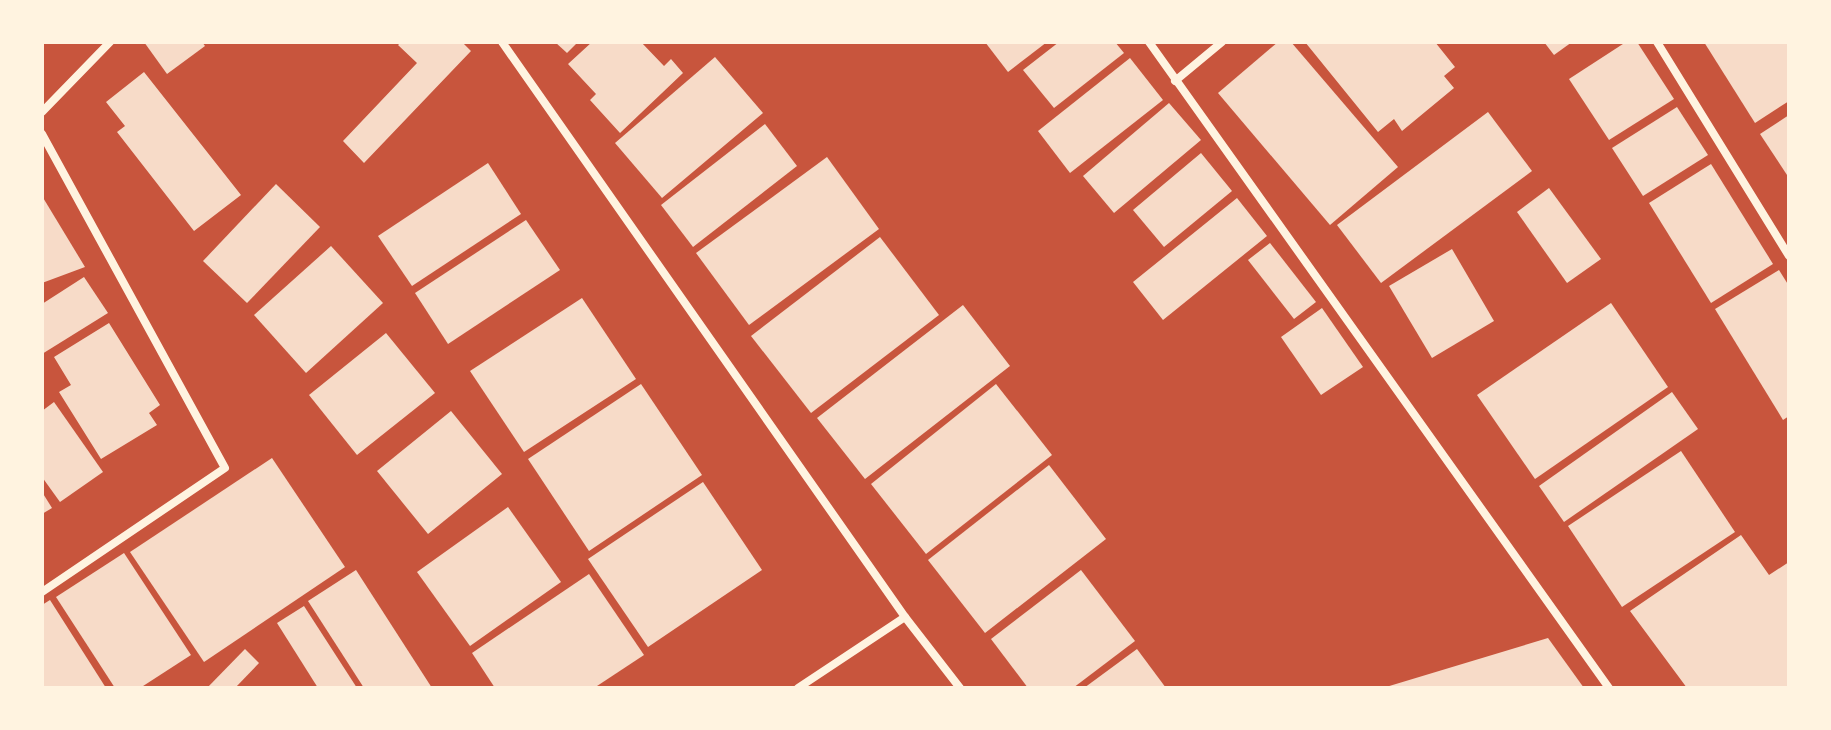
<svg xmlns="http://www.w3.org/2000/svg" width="1831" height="730" font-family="'Sofia Sans Condensed',sans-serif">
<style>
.building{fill:#f7dbc8}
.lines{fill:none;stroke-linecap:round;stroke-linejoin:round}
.minor{stroke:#fff3e0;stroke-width:8}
</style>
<rect width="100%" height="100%" fill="#c8553d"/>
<g class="building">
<polygon points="144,42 202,42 205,46 167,74"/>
<polygon points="401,42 462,42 471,51 364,163 343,141 417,63 398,45"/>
<polygon points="555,42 578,42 567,53"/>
<polygon points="592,42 641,42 664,66 671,59 683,73 620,133 590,100 596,94 568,64"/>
<polygon points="985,42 1047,42 1008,72"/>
<polygon points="1059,42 1115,42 1124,53 1054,108 1023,70"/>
<polygon points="1278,42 1291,42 1398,167 1330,225 1218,93"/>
<polygon points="1305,42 1435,42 1455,67 1444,76 1454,88 1402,131 1394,119 1378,132"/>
<polygon points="1544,42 1572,42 1554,55"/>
<polygon points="1626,42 1637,42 1674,99 1609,140 1569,79"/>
<polygon points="1704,42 1789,42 1789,101 1755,123"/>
<polygon points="715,57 763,113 662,198 615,143"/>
<polygon points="1130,58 1163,100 1070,173 1038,131"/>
<polygon points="144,72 241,195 194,231 117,132 125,126 106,102"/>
<polygon points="1169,103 1201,140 1114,213 1083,176"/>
<polygon points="1677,107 1708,155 1643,196 1612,148"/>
<polygon points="1488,112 1532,171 1381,283 1337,225"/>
<polygon points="1789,115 1789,178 1760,134"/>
<polygon points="765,124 797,166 693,247 661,205"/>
<polygon points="1201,153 1232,191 1164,247 1133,210"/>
<polygon points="827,157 879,229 749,325 696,253"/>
<polygon points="488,163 521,214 412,286 378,236"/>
<polygon points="1711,164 1773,264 1711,303 1649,203"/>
<polygon points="276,184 320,227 247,303 203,261"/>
<polygon points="1549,188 1601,259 1567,283 1517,212"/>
<polygon points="42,196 85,267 42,283"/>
<polygon points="1237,198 1267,236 1163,320 1133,282"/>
<polygon points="526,220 560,270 448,344 415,293"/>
<polygon points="880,237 939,315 811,413 751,336"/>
<polygon points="1270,243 1316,302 1294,319 1248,260"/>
<polygon points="331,246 383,303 306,373 254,315"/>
<polygon points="1452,249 1494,321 1432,358 1389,286"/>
<polygon points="1779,270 1789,286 1789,416 1783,420 1715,309"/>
<polygon points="84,277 108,313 42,354 42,304"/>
<polygon points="582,298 636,379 524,452 470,371"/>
<polygon points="1611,303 1668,387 1535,479 1477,395"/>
<polygon points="963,305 1010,366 865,479 817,418"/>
<polygon points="1322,308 1363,367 1321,395 1281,337"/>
<polygon points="109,323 160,405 149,413 157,425 101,459 59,392 71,385 54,357"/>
<polygon points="386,333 435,393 357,455 309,395"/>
<polygon points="641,384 702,475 589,551 528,459"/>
<polygon points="996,384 1052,455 926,554 871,484"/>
<polygon points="1672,392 1698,429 1564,522 1539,486"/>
<polygon points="54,402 103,472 60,502 42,477 42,411"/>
<polygon points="451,411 502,474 428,534 377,471"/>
<polygon points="1681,451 1735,532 1622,607 1568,526"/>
<polygon points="272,458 345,567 204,662 130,552"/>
<polygon points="1049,465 1106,539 985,633 928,560"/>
<polygon points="703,482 762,570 648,647 588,559"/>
<polygon points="42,492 52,508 42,514"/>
<polygon points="508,507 561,582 470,646 417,572"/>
<polygon points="1741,535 1769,575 1789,562 1789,688 1687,688 1630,611"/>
<polygon points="124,553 191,655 140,688 115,688 56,597"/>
<polygon points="356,570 432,688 364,688 308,601"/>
<polygon points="1081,570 1135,641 1073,688 1028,688 991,639"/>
<polygon points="589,574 644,655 594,688 495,688 472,653"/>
<polygon points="50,600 106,688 42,688 42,605"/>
<polygon points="304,606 357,688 318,688 277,623"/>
<polygon points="1548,638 1584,688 1386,688 1386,687"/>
<polygon points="245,649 259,663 235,688 207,688"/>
<polygon points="1137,649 1166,688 1084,688"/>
</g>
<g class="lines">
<g class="minor">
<polyline points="502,42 905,617 960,688"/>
<polyline points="1149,42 1609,688"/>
<polyline points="1657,42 1789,256"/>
<polyline points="1175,81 1222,42"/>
<polyline points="42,112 110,42"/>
<polyline points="42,134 225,468 42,592"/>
<polyline points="798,688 905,617"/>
</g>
</g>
<rect width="1831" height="730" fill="none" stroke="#fff3e0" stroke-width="88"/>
</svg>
